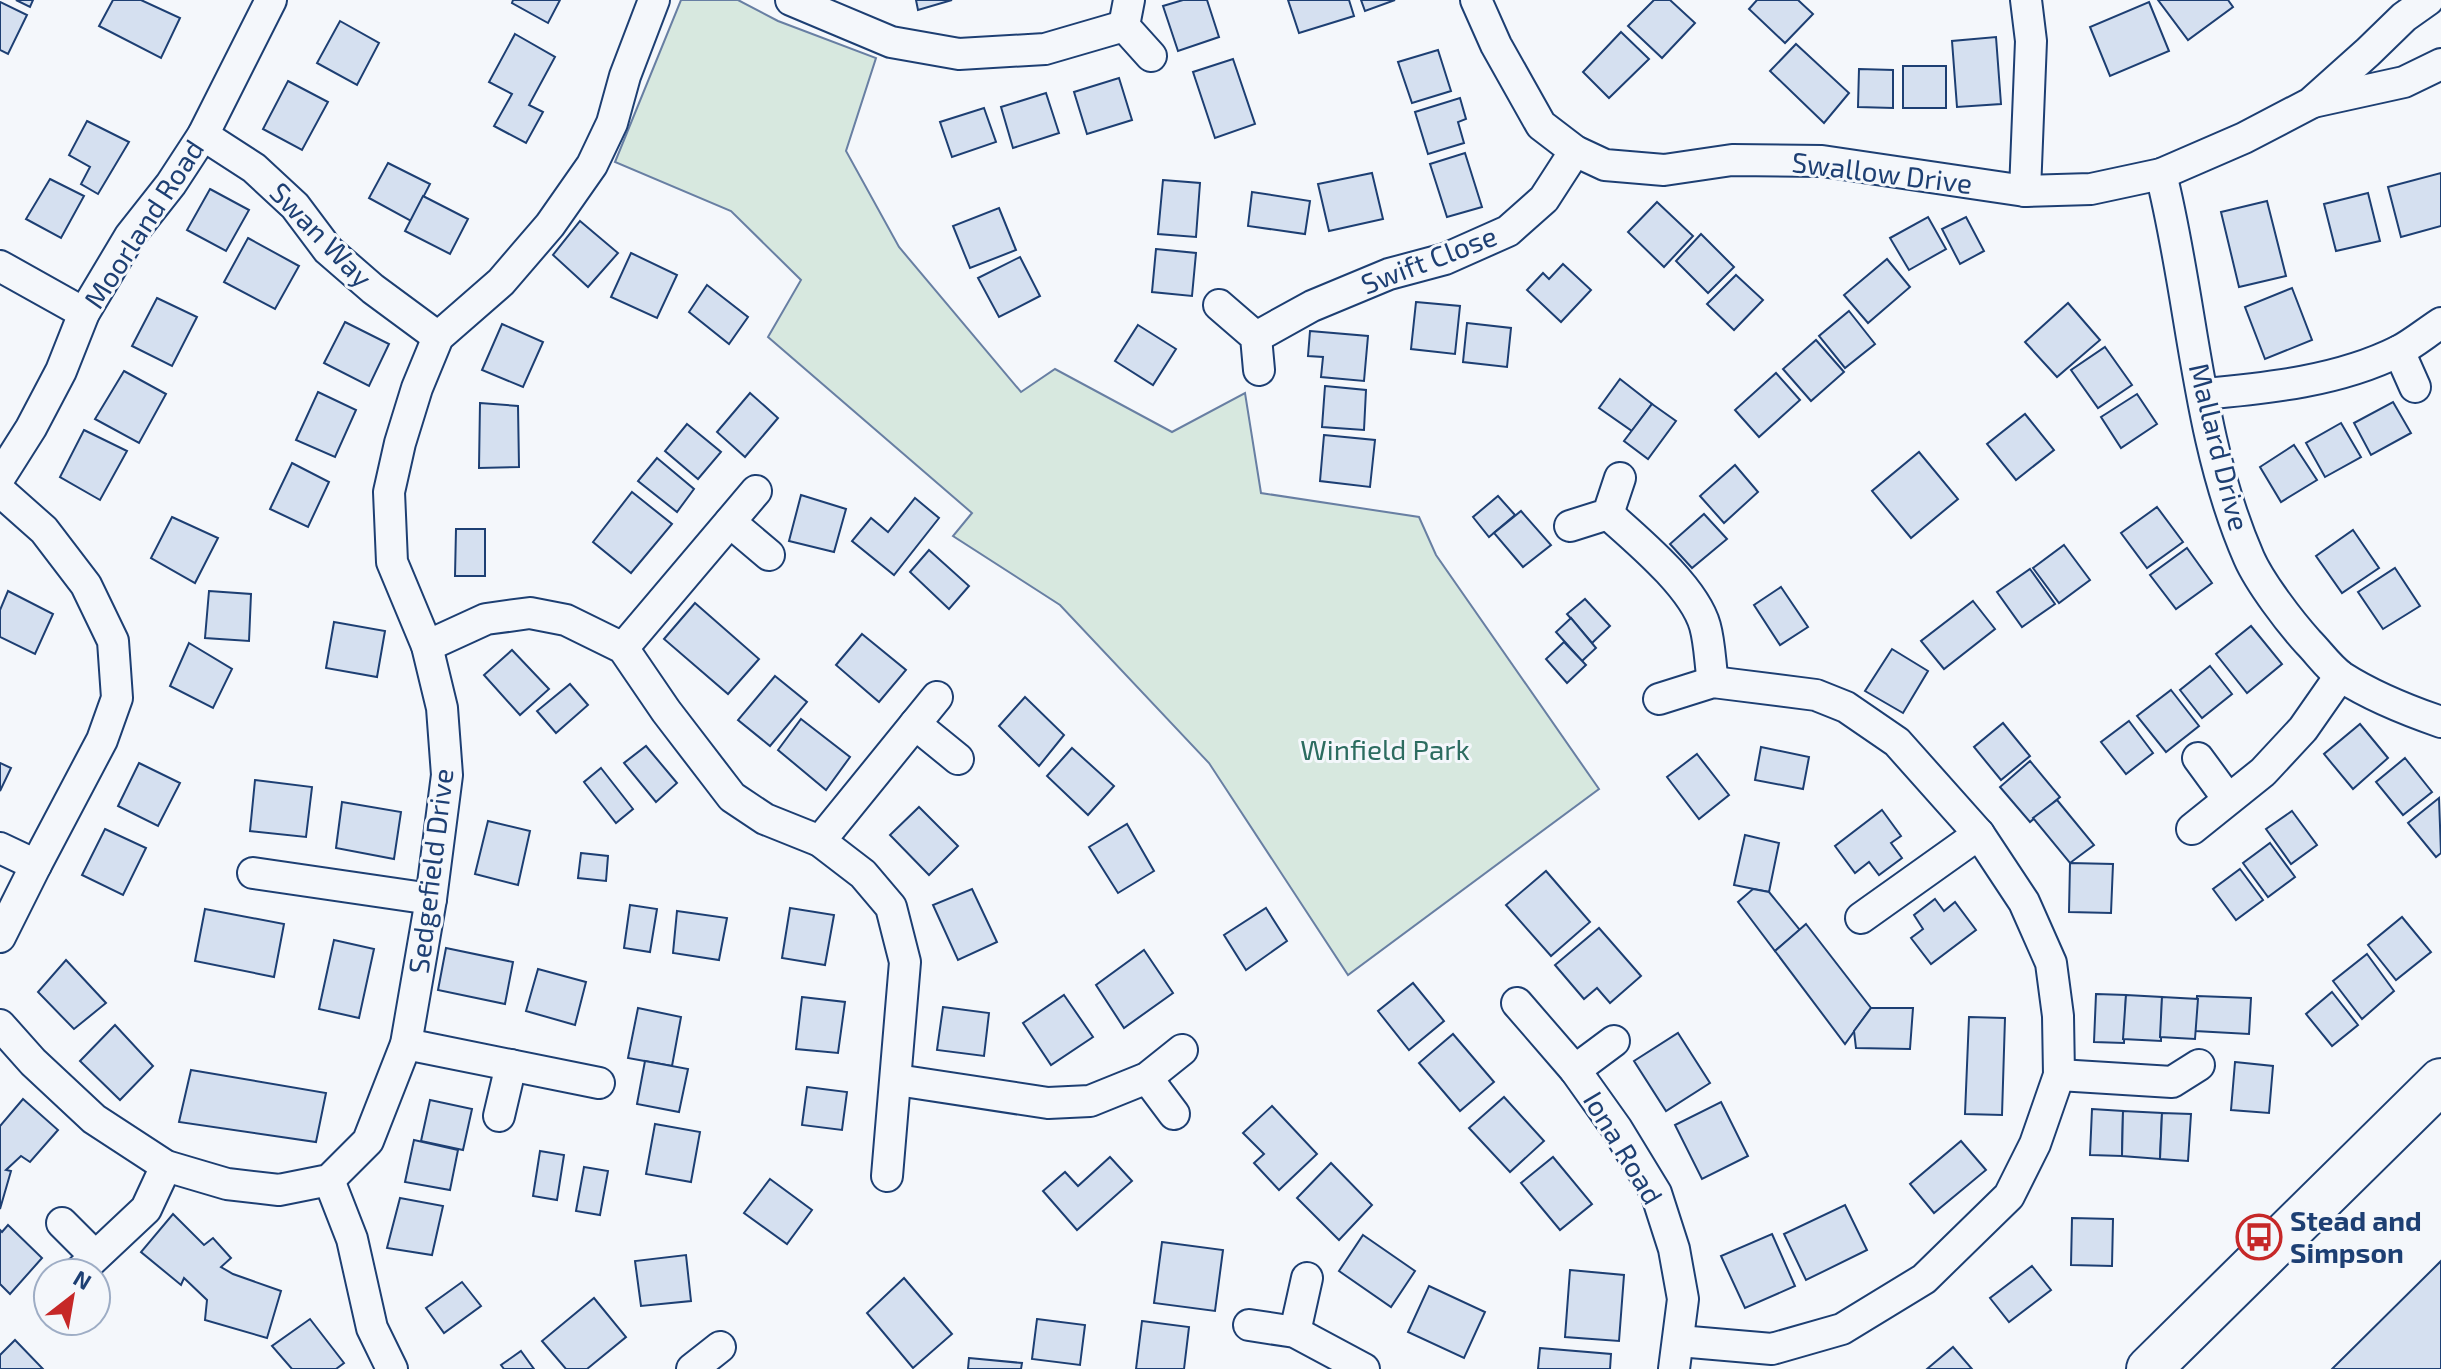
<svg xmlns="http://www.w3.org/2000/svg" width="2441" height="1369" font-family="'Exo 2',sans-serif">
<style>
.green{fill:#d7e8df;stroke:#687fa3;stroke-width:2}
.building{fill:#d5e0f0;stroke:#1d3f73;stroke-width:2}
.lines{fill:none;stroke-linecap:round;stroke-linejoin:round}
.street-casing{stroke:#1d3f73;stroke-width:34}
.secondary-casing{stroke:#1d3f73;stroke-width:48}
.street{stroke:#f4f7fb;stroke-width:30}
.secondary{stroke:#f4f7fb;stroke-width:44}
.labels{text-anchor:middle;stroke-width:6;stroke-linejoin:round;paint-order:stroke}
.street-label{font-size:28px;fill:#1d3f73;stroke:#f4f7fb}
.park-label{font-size:28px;fill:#2c6c60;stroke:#f4f7fb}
.poi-label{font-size:28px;font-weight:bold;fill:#1d3f73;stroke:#f4f7fb;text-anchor:start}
</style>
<rect width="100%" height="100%" fill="#f4f7fb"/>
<polygon class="green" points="681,0 738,0 778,21 876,58 846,151 899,247 1021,392 1055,369 1172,432 1245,393 1261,493 1419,517 1436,555 1599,789 1348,975 1209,763 1060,605 953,536 972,513 768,337 801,280 731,211 615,162"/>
<g class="building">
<polygon points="16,0 33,0 30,7"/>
<polygon points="113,0 141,0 180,18 161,58 99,26"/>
<polygon points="513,0 560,0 548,23 512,3"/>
<polygon points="916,0 952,0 918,10"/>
<polygon points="1183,0 1207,0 1219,37 1178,51 1163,6"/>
<polygon points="1288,0 1349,0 1354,16 1299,33"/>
<polygon points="1361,0 1395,0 1365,11"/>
<polygon points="1654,0 1670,0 1695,23 1662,58 1628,26"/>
<polygon points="1757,0 1798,0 1813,14 1785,43 1749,9"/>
<polygon points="2158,0 2228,0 2233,7 2188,40"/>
<polygon points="0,2 27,15 8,54 0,50"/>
<polygon points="2149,2 2169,51 2110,76 2090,27"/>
<polygon points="340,21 379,43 357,85 317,63"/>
<polygon points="1621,32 1649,59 1609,98 1583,72"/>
<polygon points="515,34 555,57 529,105 543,112 526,143 494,126 512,94 489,82"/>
<polygon points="1996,37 2001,104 1957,107 1952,41"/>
<polygon points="1796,44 1849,93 1824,123 1770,71"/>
<polygon points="1438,50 1451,91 1412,103 1398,62"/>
<polygon points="1233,59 1255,124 1215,138 1193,72"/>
<rect x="1903" y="66" width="43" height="42"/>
<polygon points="1859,69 1893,70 1893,108 1858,107"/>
<polygon points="1119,78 1132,120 1087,134 1074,92"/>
<polygon points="288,81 328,102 302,150 263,129"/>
<polygon points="1046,93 1059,133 1013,148 1001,107"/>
<polygon points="1460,98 1466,119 1458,122 1464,143 1428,154 1415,112"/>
<polygon points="984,108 996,142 952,157 940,122"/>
<polygon points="87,121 129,142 98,194 81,184 90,167 69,155"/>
<polygon points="1465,153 1482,207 1447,217 1430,164"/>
<polygon points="388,163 430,184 411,221 369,198"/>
<polygon points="1372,173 1383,219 1329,231 1318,184"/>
<polygon points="2441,173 2441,226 2401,237 2388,187"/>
<polygon points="50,179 84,196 61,238 26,219"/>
<polygon points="1163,180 1200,183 1196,237 1158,234"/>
<polygon points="210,189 249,210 226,251 187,230"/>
<polygon points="1252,192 1310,201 1305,234 1248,226"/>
<polygon points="2368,193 2380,241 2336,251 2324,204"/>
<polygon points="423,196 468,219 450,254 405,231"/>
<polygon points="2267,201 2286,276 2239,287 2221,212"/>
<polygon points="1657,202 1693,236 1664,267 1628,232"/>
<polygon points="999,208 1016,250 970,268 953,226"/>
<polygon points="1928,217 1946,249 1909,270 1890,238"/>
<polygon points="1966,217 1984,251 1960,264 1942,229"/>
<polygon points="580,221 618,253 588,287 553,255"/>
<polygon points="1701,234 1734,267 1708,293 1676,261"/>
<polygon points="248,238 299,266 275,309 224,282"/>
<polygon points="1156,249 1196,253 1192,296 1152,292"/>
<polygon points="631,253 677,275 657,318 611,297"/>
<polygon points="1020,257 1040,296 999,317 978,278"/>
<polygon points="1887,259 1910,287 1868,323 1844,295"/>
<polygon points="1563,264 1591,290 1561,322 1527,290 1543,273 1549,279"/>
<polygon points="1736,275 1763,300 1734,330 1707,304"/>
<polygon points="707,285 748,317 729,344 689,312"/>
<polygon points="2292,288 2312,340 2265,359 2245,307"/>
<polygon points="157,298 197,317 172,366 132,346"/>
<polygon points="1416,302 1460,306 1455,354 1411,349"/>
<polygon points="2068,303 2100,340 2057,377 2025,342"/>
<polygon points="1849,311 1875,344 1845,368 1819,336"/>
<polygon points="345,322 389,344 369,386 324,363"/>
<polygon points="1467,323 1511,328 1507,367 1463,362"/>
<polygon points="502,324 543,342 523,387 482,370"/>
<polygon points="1138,325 1176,349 1153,385 1115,361"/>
<polygon points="1310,331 1368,336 1364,381 1321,377 1323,357 1308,356"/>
<polygon points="1816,340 1844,372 1811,401 1783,369"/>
<polygon points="2105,347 2132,385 2098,408 2071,370"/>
<polygon points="124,371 166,394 139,443 95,419"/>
<polygon points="1776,373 1800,400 1759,437 1735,410"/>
<polygon points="1620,379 1652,404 1632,431 1599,408"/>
<polygon points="1325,386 1366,390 1364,430 1322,427"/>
<polygon points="318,392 356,410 335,457 296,440"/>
<polygon points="750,393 778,418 745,457 717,432"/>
<polygon points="2137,394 2157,424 2121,448 2101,417"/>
<polygon points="2393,402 2411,433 2371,455 2354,423"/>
<polygon points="480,403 518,406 519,467 479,468"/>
<polygon points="1652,404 1676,421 1648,459 1624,441"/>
<polygon points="2025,414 2054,450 2016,480 1987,444"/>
<polygon points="2341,423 2361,457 2325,477 2306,443"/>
<polygon points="687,424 721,452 698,479 665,451"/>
<polygon points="84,430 127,451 100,500 60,477"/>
<polygon points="1324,435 1375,440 1370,487 1320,481"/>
<polygon points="2294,445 2317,480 2281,502 2260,467"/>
<polygon points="1919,452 1958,499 1911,538 1872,491"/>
<polygon points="657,458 694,489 677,512 638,481"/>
<polygon points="292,463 329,482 308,527 270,509"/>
<polygon points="1735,465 1758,492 1724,523 1700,496"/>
<polygon points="632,492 672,524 631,573 593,542"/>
<polygon points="801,495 846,509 834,552 789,541"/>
<polygon points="1498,496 1515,515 1489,537 1473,517"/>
<polygon points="915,498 939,518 894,575 852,541 871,518 888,532"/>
<polygon points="2157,507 2183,542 2147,568 2121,533"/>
<polygon points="1521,511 1551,545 1523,567 1494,533"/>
<polygon points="1704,514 1727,539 1692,568 1670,544"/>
<polygon points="172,517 218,538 195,583 151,558"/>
<polygon points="456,529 485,529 485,576 455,576"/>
<polygon points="2353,530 2379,568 2342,593 2316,556"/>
<polygon points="2064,545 2090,580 2059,603 2033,568"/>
<polygon points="2187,548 2212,583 2176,609 2150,575"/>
<polygon points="929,550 969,586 949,609 910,572"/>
<polygon points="2395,568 2420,606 2383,629 2358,592"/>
<polygon points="2030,569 2055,604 2022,627 1997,592"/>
<polygon points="1781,587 1808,627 1780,645 1754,605"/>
<polygon points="8,591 53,614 35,654 0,637 0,610"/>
<polygon points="209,591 251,594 249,641 205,638"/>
<polygon points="1585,599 1610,626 1592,643 1567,614"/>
<polygon points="1973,601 1995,629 1944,669 1921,641"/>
<polygon points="695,603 759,659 728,694 664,639"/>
<polygon points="1571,618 1596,648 1582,661 1556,632"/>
<polygon points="334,622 385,631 377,677 326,668"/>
<polygon points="2251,626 2282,664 2247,693 2216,654"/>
<polygon points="862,634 906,670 879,702 836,665"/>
<polygon points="1564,642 1586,665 1567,683 1546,659"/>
<polygon points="189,643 232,669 213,708 170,686"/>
<polygon points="1892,649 1928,671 1903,713 1865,691"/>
<polygon points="512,650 549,689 520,715 484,675"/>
<polygon points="2210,666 2232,694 2202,718 2180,690"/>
<polygon points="775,676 807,702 770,746 738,720"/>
<polygon points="570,684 588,705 556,733 537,711"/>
<polygon points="2171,690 2199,726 2166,752 2137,716"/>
<polygon points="1025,697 1064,735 1039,766 999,726"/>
<polygon points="801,719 850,757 826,790 778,750"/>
<polygon points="2129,721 2153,753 2126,774 2101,742"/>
<polygon points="2003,723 2030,756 2001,780 1974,747"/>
<polygon points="2360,724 2388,758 2353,789 2324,754"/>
<polygon points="646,746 677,783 656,802 624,763"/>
<polygon points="1761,747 1809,757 1803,789 1755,780"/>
<polygon points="1072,748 1114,786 1088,815 1047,776"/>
<polygon points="1697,754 1729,795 1699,819 1667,777"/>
<polygon points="2405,758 2432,792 2403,815 2376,782"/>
<polygon points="2030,761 2060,797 2030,822 2000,787"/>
<polygon points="0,763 11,768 0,791"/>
<polygon points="139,763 180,783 158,826 118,806"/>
<polygon points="601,768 633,809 616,823 584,782"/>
<polygon points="255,780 312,787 306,837 250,831"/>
<polygon points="2439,798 2441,853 2436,857 2408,823"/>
<polygon points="2057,800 2094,845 2070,863 2033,818"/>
<polygon points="342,802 401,812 394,859 336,848"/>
<polygon points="919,807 958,846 929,875 890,835"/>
<polygon points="1882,810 1901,836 1891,843 1902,858 1879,875 1869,862 1855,873 1835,846"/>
<polygon points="2292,811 2317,845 2291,864 2266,829"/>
<polygon points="488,821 530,831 518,885 475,874"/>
<polygon points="1127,824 1154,871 1118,893 1089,847"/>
<polygon points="105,829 146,848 123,895 82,875"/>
<polygon points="1745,835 1779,843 1769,892 1734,885"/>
<polygon points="2270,843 2295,877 2268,897 2243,863"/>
<polygon points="581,853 608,856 606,881 578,878"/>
<polygon points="2070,863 2113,864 2111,913 2069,912"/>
<polygon points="2240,869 2263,900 2236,920 2213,889"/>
<polygon points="1546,871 1590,922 1551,956 1506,905"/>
<polygon points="972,889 997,942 958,960 933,905"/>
<polygon points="1753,889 1769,892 1800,930 1775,951 1738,902"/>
<polygon points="1935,899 1944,911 1955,902 1976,930 1931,964 1911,938 1923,929 1914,915"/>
<polygon points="630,905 657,909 650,952 624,948"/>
<polygon points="790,908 834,915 825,965 782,958"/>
<polygon points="1266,908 1287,941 1246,970 1224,935"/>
<polygon points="205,909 284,924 274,977 195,961"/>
<polygon points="677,911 727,918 719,960 673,953"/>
<polygon points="2402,917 2431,952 2396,980 2368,945"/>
<polygon points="1806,924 1871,1008 1845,1044 1775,951"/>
<polygon points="1599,928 1641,976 1610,1003 1597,988 1584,999 1555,965"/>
<polygon points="334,940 374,949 359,1018 319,1009"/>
<polygon points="446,948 513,962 505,1004 438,990"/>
<polygon points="1144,950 1173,993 1124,1028 1096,985"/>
<polygon points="2367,954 2394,991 2362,1019 2333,981"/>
<polygon points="66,960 106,1003 74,1029 38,992"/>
<polygon points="538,969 586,982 575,1025 526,1011"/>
<polygon points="1413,983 1444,1021 1409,1050 1378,1011"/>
<polygon points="2332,992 2358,1025 2332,1046 2306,1014"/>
<polygon points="2096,994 2126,995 2124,1043 2094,1042"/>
<polygon points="1064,995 1093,1037 1051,1065 1023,1023"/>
<polygon points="2126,995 2162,997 2161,1041 2123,1039"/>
<polygon points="2197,996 2251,998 2249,1034 2195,1031"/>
<polygon points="802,997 845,1002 838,1053 796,1049"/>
<polygon points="2162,997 2198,999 2195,1039 2160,1037"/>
<polygon points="943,1007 989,1013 984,1056 937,1050"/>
<polygon points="638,1008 681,1017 672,1066 628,1058"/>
<polygon points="1871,1008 1913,1008 1910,1049 1856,1048 1854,1031"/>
<polygon points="1969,1017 2005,1018 2002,1115 1965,1114"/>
<polygon points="115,1025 153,1066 120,1100 80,1061"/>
<polygon points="1678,1033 1710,1083 1666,1111 1634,1061"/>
<polygon points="1453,1034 1494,1082 1460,1111 1419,1063"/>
<polygon points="645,1061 688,1069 679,1112 637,1104"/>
<polygon points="2235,1062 2273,1066 2269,1113 2231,1110"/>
<polygon points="191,1070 326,1093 316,1142 179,1122"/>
<polygon points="807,1087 847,1092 842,1130 802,1125"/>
<polygon points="1504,1097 1544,1141 1510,1172 1469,1128"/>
<polygon points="23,1099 58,1130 30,1162 21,1156 6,1170 11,1171 0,1209 0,1126"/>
<polygon points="430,1100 472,1109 463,1150 421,1141"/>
<polygon points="1721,1102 1748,1156 1702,1179 1675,1125"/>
<polygon points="1272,1106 1317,1154 1279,1190 1254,1163 1264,1154 1243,1133"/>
<polygon points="2092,1109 2123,1111 2122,1156 2090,1155"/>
<polygon points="2123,1111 2162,1113 2160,1159 2122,1156"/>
<polygon points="2162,1113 2191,1114 2188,1161 2160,1159"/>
<polygon points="655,1124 700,1132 691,1182 646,1174"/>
<polygon points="414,1140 458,1150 450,1190 405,1182"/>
<polygon points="1961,1141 1986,1170 1934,1213 1910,1184"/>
<polygon points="540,1151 564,1155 557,1200 533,1196"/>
<polygon points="1110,1157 1132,1181 1077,1230 1043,1191 1065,1172 1078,1186"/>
<polygon points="1553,1157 1592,1204 1560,1230 1521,1183"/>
<polygon points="1331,1163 1372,1205 1339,1240 1297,1198"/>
<polygon points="584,1167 608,1171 600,1215 576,1211"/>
<polygon points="770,1179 812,1210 787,1244 744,1213"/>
<polygon points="400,1198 443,1206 432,1255 387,1248"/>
<polygon points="1845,1205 1867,1250 1806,1280 1784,1234"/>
<polygon points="173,1214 204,1245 213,1238 231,1258 221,1267 233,1274 281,1291 267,1338 205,1320 207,1300 184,1278 181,1285 141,1252"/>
<polygon points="2072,1218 2113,1219 2112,1266 2071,1265"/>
<polygon points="8,1225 42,1258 10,1294 0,1284 0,1230 2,1232"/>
<polygon points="1772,1234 1795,1286 1745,1308 1721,1256"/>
<polygon points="1363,1235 1415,1271 1391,1307 1339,1271"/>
<polygon points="1162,1242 1223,1250 1215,1311 1154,1303"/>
<polygon points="686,1255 691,1301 641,1306 635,1261"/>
<polygon points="2441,1261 2441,1369 2332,1369"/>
<polygon points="2032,1266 2051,1290 2009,1322 1990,1298"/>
<polygon points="1570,1270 1624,1275 1619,1341 1565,1337"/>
<polygon points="904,1278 952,1334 913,1368 867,1313"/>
<polygon points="462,1282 481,1306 444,1333 426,1308"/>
<polygon points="1429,1286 1485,1312 1464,1358 1408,1332"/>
<polygon points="594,1298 626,1337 587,1369 566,1369 542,1341"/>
<polygon points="310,1319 344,1363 336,1369 292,1369 272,1346"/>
<polygon points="1037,1319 1085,1325 1080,1365 1032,1359"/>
<polygon points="1142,1321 1189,1327 1184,1369 1136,1369"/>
<polygon points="15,1340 43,1369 0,1369 0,1355"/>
<polygon points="1953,1347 1972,1369 1927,1369"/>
<polygon points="1540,1348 1611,1354 1610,1369 1538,1369"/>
<polygon points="521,1351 534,1369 504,1369 501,1365"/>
<polygon points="969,1358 1022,1363 1021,1369 968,1369"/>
</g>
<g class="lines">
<g class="street-casing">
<g id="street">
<polyline points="791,0 891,42 959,54 1045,49 1124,26"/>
<polyline points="1129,0 1124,26 1151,56"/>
<polyline points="1476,0 1496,45 1541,125 1575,151 1605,165 1664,170 1732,160 1822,161 2025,191 2091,189 2161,174 2244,138 2311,103 2368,52 2404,17 2428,0"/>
<polyline points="2313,102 2404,82 2441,64"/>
<polyline points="203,135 254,168 295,206 328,250 373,289 438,337"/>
<path d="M2161,174C2193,301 2196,437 2249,558C2260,583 2290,622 2308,642C2319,653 2329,668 2342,677C2370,695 2409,711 2441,722"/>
<polyline points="2025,191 2031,41 2026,0"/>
<polyline points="0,266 84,313"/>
<polyline points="1219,305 1256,337 1259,370"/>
<polyline points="1256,337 1312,306 1389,274 1445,259 1508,231 1544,199 1575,151"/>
<polyline points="2399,351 2415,387"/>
<path d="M2203,394C2269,388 2339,381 2399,351C2414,343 2427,332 2441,323"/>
<polyline points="0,477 31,428 61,371 84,313 130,236 171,184 203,135 271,0"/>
<polyline points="0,491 44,530 86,585 113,641 117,698 102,740 36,865 0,937"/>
<path d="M1608,514C1637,540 1694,587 1705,626C1710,644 1710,664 1713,682"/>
<polyline points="730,522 769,555"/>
<polyline points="1570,526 1608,514 1620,478"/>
<polyline points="427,646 486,619 530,613 566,620 623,648 666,711 732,797 765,819 820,841 863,874 891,907 905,962 887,1176"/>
<polyline points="623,648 756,491"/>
<polyline points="1659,699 1713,682 1816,695 1846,707 1897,742 1979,834 2024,902 2051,963 2058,1016 2059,1075 2035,1144 2009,1196 1924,1279 1842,1329 1772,1349 1679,1341"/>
<polyline points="915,724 958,759"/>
<polyline points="2198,758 2228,799"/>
<polyline points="2192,829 2263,772 2303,729 2340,676"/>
<polyline points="820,841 937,697"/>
<polyline points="0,848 36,865"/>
<polyline points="253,873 431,899"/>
<polyline points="1861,918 1979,834"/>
<polyline points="1517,1003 1575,1070 1617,1129 1656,1193 1674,1249 1683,1299 1674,1369"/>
<polyline points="0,1025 33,1062 94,1119 166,1166 227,1184 279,1190 329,1180 368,1141 406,1044 431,899 447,775 442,708 427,646 392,562 389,492 400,443 417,388 438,337 501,282 550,225 592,165 612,123 625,76 654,0"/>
<polyline points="406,1044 599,1083"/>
<polyline points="1575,1070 1614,1041"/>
<polyline points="2059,1075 2172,1082 2199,1065"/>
<polyline points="1147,1078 1174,1114"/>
<polyline points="897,1080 1048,1103 1090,1101 1147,1078 1182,1050"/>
<polyline points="499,1116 511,1065"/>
<polyline points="329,1180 352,1239 372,1328 392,1369"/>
<polyline points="62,1223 95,1256"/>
<polyline points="78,1273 146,1209 166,1166"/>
<polyline points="1249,1325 1295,1332 1364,1369"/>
<polyline points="1295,1332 1307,1278"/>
<polyline points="692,1369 720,1347"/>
</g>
</g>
<g class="secondary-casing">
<polyline id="secondary" points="2149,1369 2441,1081"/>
</g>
<use href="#street" class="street"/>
<use href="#secondary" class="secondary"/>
</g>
<defs>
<g id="bus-ring" transform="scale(2.3)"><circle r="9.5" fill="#f4f7fb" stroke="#c62828" stroke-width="1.5"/><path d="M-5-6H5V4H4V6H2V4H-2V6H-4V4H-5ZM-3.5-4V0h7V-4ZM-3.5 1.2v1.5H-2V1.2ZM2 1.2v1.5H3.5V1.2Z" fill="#c62828"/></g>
</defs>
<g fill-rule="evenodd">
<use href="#bus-ring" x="2259" y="1237"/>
</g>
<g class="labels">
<g class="street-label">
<text transform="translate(1882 173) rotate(7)" y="10">Swallow Drive</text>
<text transform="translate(144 224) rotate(-57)" y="10">Moorland Road</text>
<text transform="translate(321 235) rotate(46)" y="10">Swan Way</text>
<text transform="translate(1429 260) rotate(-21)" y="10">Swift Close</text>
<text transform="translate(2219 447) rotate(76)" y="10">Mallard Drive</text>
<text transform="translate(431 871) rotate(-83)" y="10">Sedgefield Drive</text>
<text transform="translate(1623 1148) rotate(59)" y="10">Iona Road</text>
</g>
<g class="park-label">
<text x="1385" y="760">Winfield Park</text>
</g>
<g class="poi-label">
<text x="2290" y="1231">Stead and<tspan x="2290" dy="32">Simpson</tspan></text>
</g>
</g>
<g transform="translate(72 1297) rotate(31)"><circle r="38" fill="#f4f7fb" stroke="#9eadc5" stroke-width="2"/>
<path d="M0-6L14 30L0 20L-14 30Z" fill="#c62828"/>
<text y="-12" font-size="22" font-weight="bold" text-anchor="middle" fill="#1d3f73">N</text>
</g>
</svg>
